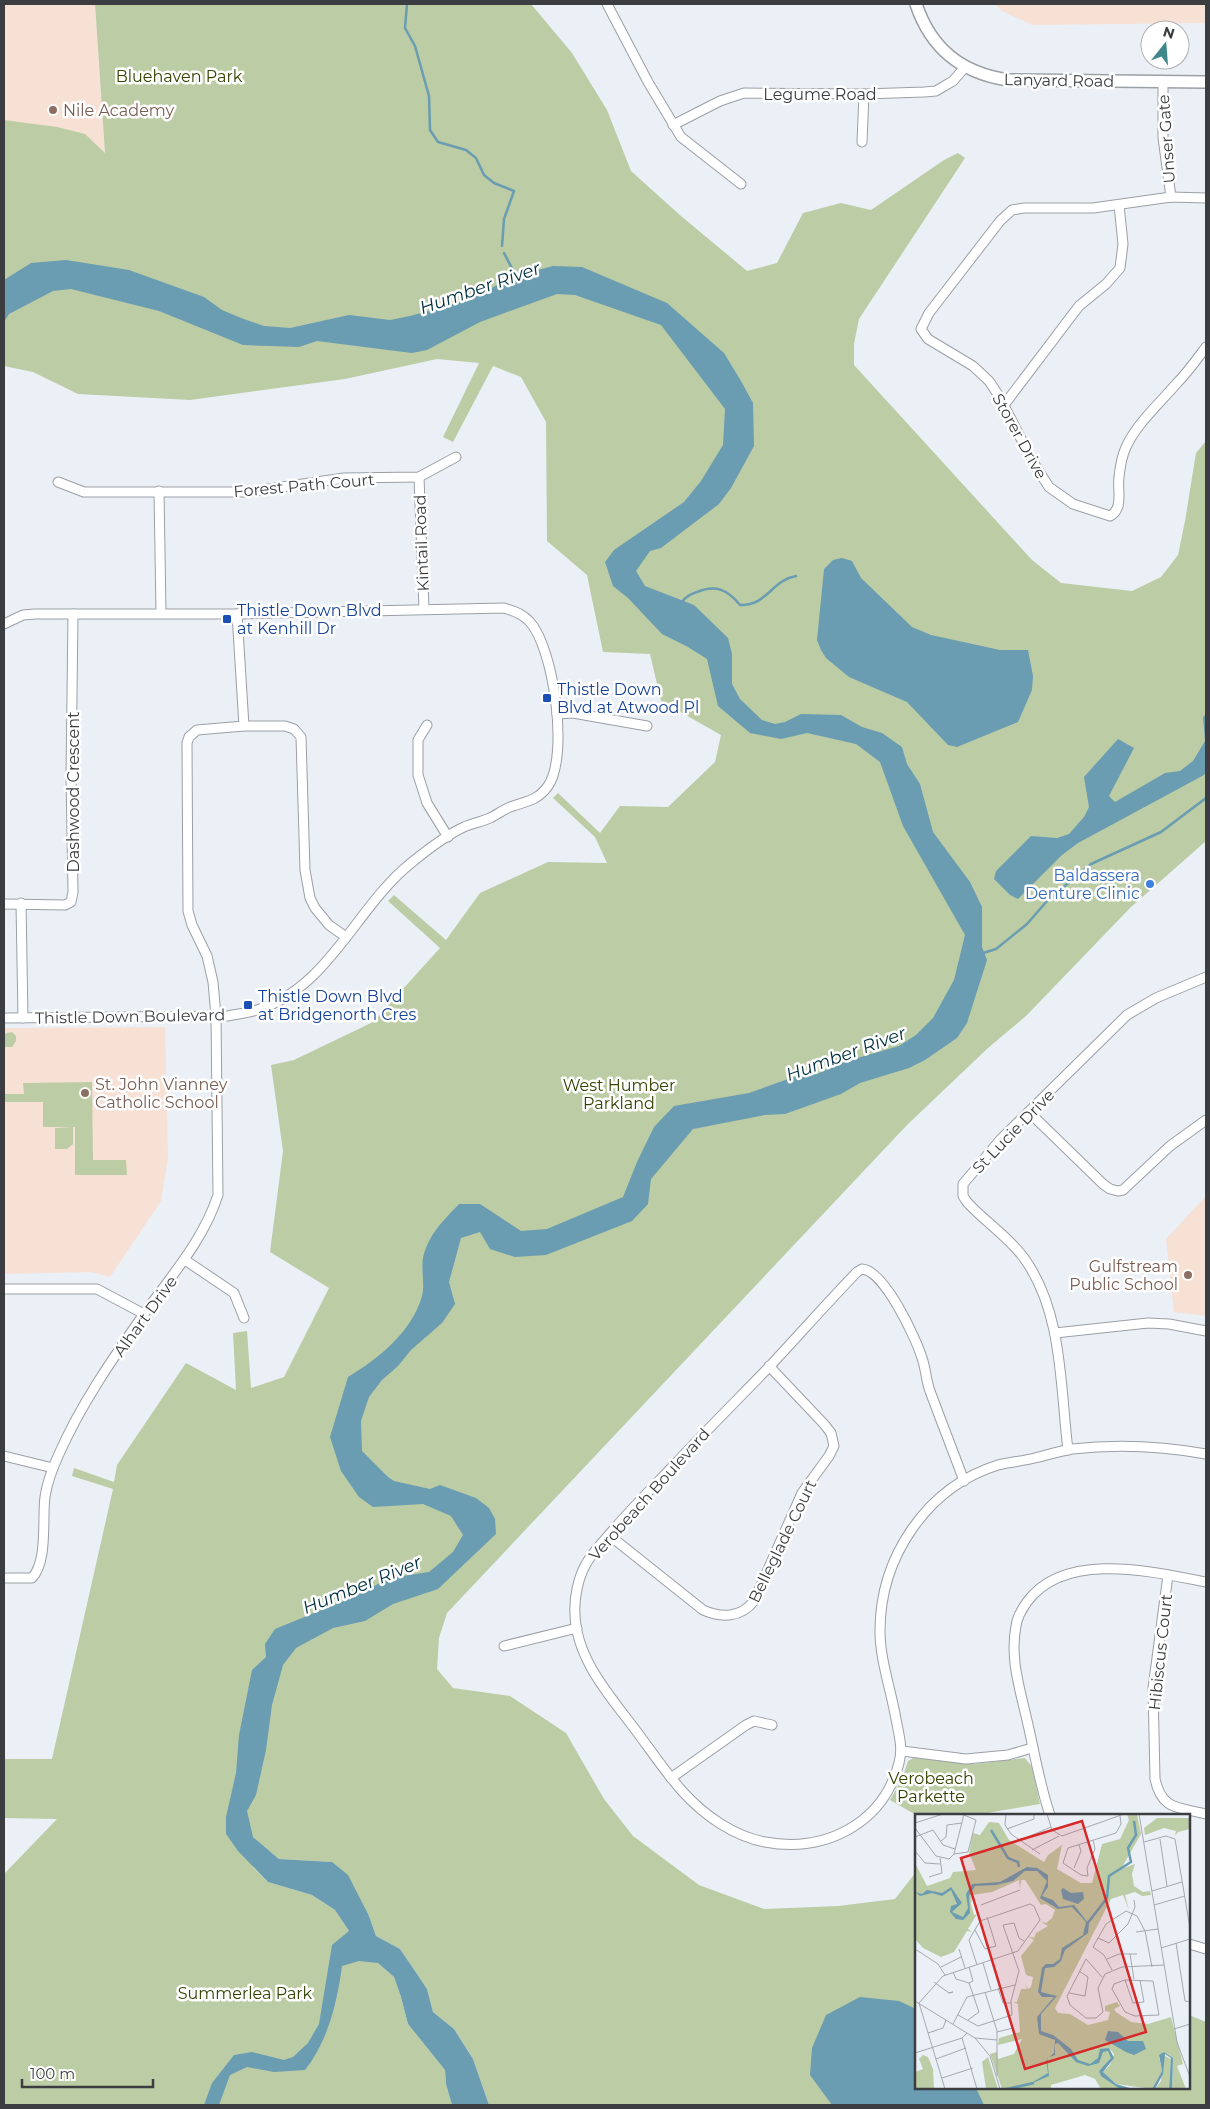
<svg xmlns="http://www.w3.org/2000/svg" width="1210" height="2109" font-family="Montserrat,sans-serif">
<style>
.education{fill:#f7e0d4}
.green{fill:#bccca5}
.water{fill:#6a9cb2}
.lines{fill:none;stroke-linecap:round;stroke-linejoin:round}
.stream{stroke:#6a9cb2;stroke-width:2.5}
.street-casing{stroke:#9b9fa6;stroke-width:11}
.secondary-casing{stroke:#9b9fa6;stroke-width:14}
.street{stroke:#fff;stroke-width:9}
.secondary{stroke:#fff;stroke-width:11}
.education-dot{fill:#8d6e63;stroke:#fff;stroke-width:2}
.transit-dot{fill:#1a4fb4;stroke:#fff;stroke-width:2}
.shop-dot{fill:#3f7fe0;stroke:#fff;stroke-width:2}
.labels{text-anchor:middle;stroke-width:5;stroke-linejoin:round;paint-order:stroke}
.park-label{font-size:16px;fill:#314400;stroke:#fff}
.street-label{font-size:16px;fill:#3b3d40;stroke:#fff}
.education-label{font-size:16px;fill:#785e54;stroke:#fff;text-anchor:start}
.transit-label{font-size:16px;fill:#164399;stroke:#fff;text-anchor:start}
.shop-label{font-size:16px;fill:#366cbe;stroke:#fff;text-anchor:end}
.water-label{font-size:18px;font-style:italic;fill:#023142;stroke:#fff}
.inset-river{fill:none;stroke:#6a9cb2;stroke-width:2.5}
.inset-road{fill:none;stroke:#a5a8ae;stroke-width:1}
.view{fill:#d62828;fill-opacity:0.15;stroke:#d62828;stroke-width:2.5}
.inset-edge{fill:none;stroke:#3b3d40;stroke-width:2.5}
</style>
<rect width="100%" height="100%" fill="#ebf0f7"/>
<g class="education">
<polygon points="4,4 95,4 105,154 4,154"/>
<polygon points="995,4 1206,4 1206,23 1032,25 1002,11"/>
<polygon points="165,1027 168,1157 161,1201 110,1277 91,1272 4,1274 4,1028"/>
<polygon points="1206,1196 1206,1316 1174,1312 1166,1239"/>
</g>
<g class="green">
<polygon points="95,4 531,4 572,53 607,110 631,171 681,216 747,271 777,263 803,213 841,203 871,210 944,160 958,153 965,158 859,319 854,344 854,365 1032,560 1061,583 1132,591 1161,577 1178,555 1185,521 1196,453 1206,441 1206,841 1130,908 1026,1016 988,1048 907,1125 447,1613 439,1638 437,1669 453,1688 510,1696 566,1733 604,1799 633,1836 699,1885 764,1909 838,1906 895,1899 916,1872 916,2088 1189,2088 1189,2015 1206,2022 1206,2105 489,2105 473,2059 454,2029 433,2012 427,1989 400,1949 376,1936 369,1916 332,1862 279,1859 253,1837 253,1867 268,1882 312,1895 335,1910 349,1931 378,1963 394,1977 401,1997 408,2024 445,2070 446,2084 452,2105 4,2105 4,1874 57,1819 4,1818 4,1759 52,1759 113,1489 72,1476 74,1468 114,1482 117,1465 186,1363 236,1390 233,1333 247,1331 251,1388 284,1377 329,1288 270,1252 283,1151 271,1065 294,1060 373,1022 440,948 388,901 394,895 446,940 480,893 548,862 607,863 595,837 553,798 558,793 600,833 620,806 668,807 715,762 721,735 661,701 650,654 603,652 587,575 547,541 546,422 521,377 493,366 453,442 443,437 479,363 437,359 345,379 190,400 78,394 33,372 4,366 4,120 57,127 85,134 105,153"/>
<polygon points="12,1032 16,1036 16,1041 12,1047 5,1047 4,1034"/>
<polygon points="92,1082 93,1160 126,1160 127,1175 75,1175 75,1127 43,1127 43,1102 4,1102 4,1094 24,1094 23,1083"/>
<polygon points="73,1127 73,1144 67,1149 55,1149 55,1128"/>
<polygon points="917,1756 975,1764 1025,1758 1032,1767 1040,1804 981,1814 981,1815 916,1815 890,1800 902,1779 908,1761"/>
</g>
<g class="water">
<path d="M66,260L129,270L204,297L222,310L241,318L264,326L290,328L349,315L390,320L410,316L468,300L515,276L553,266L582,267L667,303L724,353L741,381L753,403L754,446L731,488L719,504L661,548L650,551L636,571L645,586L694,605L728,638L732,654V684L740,699L762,720L775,724L785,722L801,714L841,715L862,727L882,733L902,747L907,764L920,784L933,832L970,882L982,907V947L987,960L967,1023L957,1038L925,1060L909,1068L860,1083L841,1094L785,1114L765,1115L693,1129L651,1179L648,1204L632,1221L546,1255L515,1257L490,1249L480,1232L461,1238L449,1282L455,1304L442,1323L411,1350L398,1366L382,1380L369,1397L361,1421L362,1451L388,1477L394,1481L430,1489L440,1485L476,1498L489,1508L495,1519L496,1534L438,1589L393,1604L365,1621L333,1628L296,1648L283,1665L272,1705L266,1750L256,1795L247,1811L253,1837L279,1859L332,1862L348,1875L369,1916L376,1936L400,1949L417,1974L427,1989L433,2012L454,2029L473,2059L489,2105H452L446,2084L445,2070L408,2024L401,1997L394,1977L378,1963L359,1961L342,1966C337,2003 328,2041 305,2070L274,2072L247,2067L230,2075L219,2105H204L212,2083L234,2055L252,2052L284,2060L293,2057L308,2043L319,2024L332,1945L349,1931L335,1910L312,1895L268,1882L238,1851L226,1834V1817L236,1773L239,1735L252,1670L266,1657L265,1644L275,1629L356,1596L389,1578L429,1572L453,1552L463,1535L451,1516L423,1504L373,1507L359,1497L341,1471L330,1437L348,1377C378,1359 412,1332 422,1296C425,1284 421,1270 423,1258C428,1235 443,1221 459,1204H480L521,1231L547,1229L623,1197L637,1162L654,1127L674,1106L749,1093L791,1078L817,1074L840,1063L899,1046L916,1035L933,1018L954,980L965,935L903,826L880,762L856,744L807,733L781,739L750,733L718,706L707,659L688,647L662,634L628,598L613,586L605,562L614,550L684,502L701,481L723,445L725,409L661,325L575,295L557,294L480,322L427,350L412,353L317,341L299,347L243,345L159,311L71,289L53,291L9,314L4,322V280L31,263Z"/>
<polygon points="842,558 852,561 861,578 912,627 931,635 1000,650 1028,650 1033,676 1032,690 1018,722 957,747 948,745 907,702 849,677 826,658 821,650 817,640 824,569 833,560"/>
<polygon points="1206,714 1206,772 1204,775 1078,843 1062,855 1018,899 1010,895 994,879 996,871 1031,836 1057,838 1069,834 1084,817 1089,807 1084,777 1118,739 1134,748 1109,796 1115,802 1165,773 1180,771 1193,761 1205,741 1203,717"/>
<polygon points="860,1997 899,2001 916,2009 916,2088 976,2088 984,2105 832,2105 810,2075 812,2048 826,2015"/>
</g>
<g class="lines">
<g class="stream">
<polyline points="407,4 405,28 415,46 429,96 430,130 438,142 466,150 476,158 484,175 494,183 514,191 504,219 502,246"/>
<polyline points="504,253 517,278"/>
<path d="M681,603C685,597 690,594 697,592C716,584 728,590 740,605C767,606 772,580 796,576"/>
<polyline points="980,954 996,949 1027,924 1047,901 1091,864 1161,832 1206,798"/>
</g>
<g class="street-casing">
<g id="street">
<polyline points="607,4 648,82 681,137 741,184"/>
<polyline points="1163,82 1163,138 1171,197"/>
<polyline points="673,125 720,101 744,93 864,94 924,92 936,91 946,85 953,81 965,67"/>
<polyline points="862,142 864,94"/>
<path d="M1206,198L1171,197L1093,208H1024L1012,210L1000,221L929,313L921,329L928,339L973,366L989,381L999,396L1033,462L1049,487L1073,504L1110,516C1124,509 1117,489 1119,477C1120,467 1122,456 1126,447C1137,423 1160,403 1177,383C1188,372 1197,359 1206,347"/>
<polyline points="1004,405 1079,306 1106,284 1120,268 1123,244 1119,205"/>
<polyline points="419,477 424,609"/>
<polyline points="58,482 84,492 248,492 344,478 419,477 456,457"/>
<polyline points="159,491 161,613"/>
<polyline points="237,614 244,726"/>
<path d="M4,624L23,615L35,614H237L504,608C514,611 523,614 530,622C554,649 569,756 548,786C538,800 528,801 513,806C505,808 497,815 490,818C481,822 473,823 464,827C446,835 427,850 411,863C356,907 329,988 257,1010C248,1013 237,1014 227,1016L4,1018"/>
<polyline points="557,714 573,713 647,726"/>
<polyline points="427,725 418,740 418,775 427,803 448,837"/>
<polyline points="21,903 23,1018"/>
<polyline points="4,904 65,905 71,902 73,892 71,776 73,614"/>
<polyline points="1030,1113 1103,1184 1110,1189 1118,1191 1123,1190 1170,1146 1206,1120"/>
<polyline points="185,1260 234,1293 244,1318"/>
<polyline points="4,1289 97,1289 144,1314"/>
<polyline points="1055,1333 1148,1323 1169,1324 1206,1331"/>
<path d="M1068,1450C1060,1386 1063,1312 1024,1258C1008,1236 985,1222 967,1202L963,1196V1184L1001,1139L1127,1015L1156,998L1206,977"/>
<polyline points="4,1456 53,1468"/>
<path d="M964,1481C953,1451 941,1421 930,1391C926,1381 926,1369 922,1358C916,1338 884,1270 862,1269L857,1272C827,1303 799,1335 770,1366C739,1398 707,1430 676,1463C655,1485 634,1506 614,1529C605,1540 593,1551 586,1564C578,1578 574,1598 575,1614C576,1660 612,1698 637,1732C652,1752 666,1773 683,1792C704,1815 733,1836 765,1842C825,1853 883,1824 899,1763C903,1748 899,1735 896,1719C891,1690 880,1660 880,1631C880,1557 927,1487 998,1465C1010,1462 1023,1461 1035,1458C1047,1455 1060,1451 1072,1449C1116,1444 1162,1446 1206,1454"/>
<path d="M609,1535L703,1610C721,1618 741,1618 754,1601L802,1493L829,1456L834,1446L831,1433L824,1424L769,1366"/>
<path d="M1168,1575L1153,1688L1155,1779C1162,1811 1179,1807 1206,1814"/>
<path d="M4,1578H32C48,1561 42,1519 45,1497C47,1482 53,1467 59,1454C81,1404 113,1358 144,1314C171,1276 203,1241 218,1195L216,1016L213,982L207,956L192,925L188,911L187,743L189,737L197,730L244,726H285L294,729L301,737L305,870L310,898L315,908L329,925L346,937"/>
<polyline points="504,1646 577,1628"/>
<polyline points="902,1751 966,1759 1008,1755 1032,1748"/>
<polyline points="671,1778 746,1725 754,1721 772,1725"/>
<path d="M1050,1815C1039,1783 1034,1749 1026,1716C1019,1686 1010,1657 1016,1626C1017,1617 1022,1609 1027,1602C1065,1550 1153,1572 1206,1582"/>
<polyline points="1189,1944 1206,1949"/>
</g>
</g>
<g class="secondary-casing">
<path id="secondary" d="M916,4C931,49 961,73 1008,80L1206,82"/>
</g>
<use href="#street" class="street"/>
<use href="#secondary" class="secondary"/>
</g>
<g class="education-dot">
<circle cx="53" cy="110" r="5"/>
<circle cx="85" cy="1093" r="5"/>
<circle cx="1188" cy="1275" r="5"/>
</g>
<g class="transit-dot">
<rect x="222" y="614" width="10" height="10" rx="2.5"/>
<rect x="542" y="693" width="10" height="10" rx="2.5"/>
<rect x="243" y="1000" width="10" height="10" rx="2.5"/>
</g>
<circle class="shop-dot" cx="1150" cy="884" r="5"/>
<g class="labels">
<g class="park-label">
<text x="179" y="82">Bluehaven Park</text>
<text x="619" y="1091">West Humber<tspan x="619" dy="18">Parkland</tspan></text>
<text x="931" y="1784">Verobeach<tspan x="931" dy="18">Parkette</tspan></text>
<text x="245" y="1999">Summerlea Park</text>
</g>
<g class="street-label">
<text transform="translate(1059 80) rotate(1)" y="6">Lanyard Road</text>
<text x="820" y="100">Legume Road</text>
<text transform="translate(1166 139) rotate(-94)" y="6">Unser Gate</text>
<text transform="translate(1020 436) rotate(61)" y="6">Storer Drive</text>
<text transform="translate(304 485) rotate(-5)" y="6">Forest Path Court</text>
<text transform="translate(421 543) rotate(-92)" y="6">Kintail Road</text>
<text transform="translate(73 792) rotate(-90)" y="6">Dashwood Crescent</text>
<text transform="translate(130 1016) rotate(-1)" y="6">Thistle Down Boulevard</text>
<text transform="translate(1013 1131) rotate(-46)" y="6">St Lucie Drive</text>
<text transform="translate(145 1316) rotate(-54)" y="6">Alhart Drive</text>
<text transform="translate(649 1494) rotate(-48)" y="6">Verobeach Boulevard</text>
<text transform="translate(782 1541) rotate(-64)" y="6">Belleglade Court</text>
<text transform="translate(1160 1652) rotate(-84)" y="6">Hibiscus Court</text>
</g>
<g class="education-label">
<text x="63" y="116">Nile Academy</text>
<text x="95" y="1090">St. John Vianney<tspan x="95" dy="18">Catholic School</tspan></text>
<text x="1178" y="1272" text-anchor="end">Gulfstream<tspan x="1178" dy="18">Public School</tspan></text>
</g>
<g class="transit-label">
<text x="237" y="616">Thistle Down Blvd<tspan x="237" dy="18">at Kenhill Dr</tspan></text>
<text x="557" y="695">Thistle Down<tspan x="557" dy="18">Blvd at Atwood Pl</tspan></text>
<text x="258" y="1002">Thistle Down Blvd<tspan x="258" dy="18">at Bridgenorth Cres</tspan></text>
</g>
<g class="shop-label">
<text x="1140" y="881">Baldassera<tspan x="1140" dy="18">Denture Clinic</tspan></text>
</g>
<g class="water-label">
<text transform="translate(480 288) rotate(-19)" y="6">Humber River</text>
<text transform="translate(846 1054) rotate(-20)" y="6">Humber River</text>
<text transform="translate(362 1585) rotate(-22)" y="6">Humber River</text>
</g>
</g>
<g transform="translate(915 1814)">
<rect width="275" height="275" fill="#ebf0f7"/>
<path d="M212,0H222L226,20L206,55L220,50L217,60L219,72L228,78L235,77L236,81L227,82L220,78L210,81L214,96L208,81L196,85L140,194L143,199L155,200L173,211L193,206L195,198L190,197V192L202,188L205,192L199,195L201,198L216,208L233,210L256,203L268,250L262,252L271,275H257L258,244L249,238L244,243L247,257L237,275L201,270L188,258L195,251L199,240L194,234L190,236L196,239V246L184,257L205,275H186L180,265L170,261L136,271V275H87L75,240L82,238L83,245L99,240L107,225L83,231L84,224L105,218L103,190L98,188H102L106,175H112L110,170L113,175L116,173L118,163L111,161L106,142L119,126L112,122L119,124L121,119L133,112L125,107L131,109L137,104L140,96L131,90L126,91L110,66H106L105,75L104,66L77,78L57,81L56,90L59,101L62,100L53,115L57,118L52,117L39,138L26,143L8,134L0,125V49L12,72L35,64L38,58L61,56L54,39L58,19L65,21L74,8L84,9L94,26L129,48L133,41L147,31L142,55L166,69H177L187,30L205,25L214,6ZM242,4H274L275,15L263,18L260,22L261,17L249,14L230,21L229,14ZM8,241L13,243L18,255L19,275H0V258L8,255L4,245ZM248,241L256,245L254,275H240L246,267ZM73,243L83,275H71L67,248Z" fill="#bccca5"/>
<path d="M112,53L122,54L133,61V73L127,82L138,86L144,93L159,91L174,110L173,119L150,136L146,147L139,153L130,154L126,178L142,182L126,200V217L138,221L156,235L163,246L175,250L183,244L185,235L194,234L199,244L188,258L201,270L218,275H205L186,262L184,257L196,244L193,237L188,238L184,249L173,252L161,248L143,229L140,230V241L132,244L134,262L113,271L86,275L118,268L133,259L131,246L139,239L140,226L124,220L122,203L139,183H127L123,178L127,154L131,150H138L145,145L147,134L168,121L171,108L157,93L143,95L125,84L132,67L122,57H110L98,67L81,71L60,72L54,82L55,99L48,106L41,105L35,98L36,92L42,90L36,76L27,82L17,79L5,82L0,78L7,80L12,76L27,79L36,73L47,89L37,98L48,103L53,94L51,80L57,70L85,68ZM148,74L156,79L168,78L169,85L163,90L148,85L146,76ZM193,217L203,218L213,227H228L231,235L219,241L211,238L190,226ZM249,238L258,244L257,275H254L256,244L250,240L248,260L240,275H237L247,257L244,241Z" fill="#6a9cb2"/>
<path class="inset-river" d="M76,16L93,44L103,48L104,53M172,110L192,84L194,62L216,48L213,34L221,21L219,7M94,275L119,269"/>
<path class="inset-road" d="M91,0L90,11L96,20L125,40M132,0L137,16L147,22L209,0M224,0L262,228L275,263M0,9L28,0M0,14L21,42L34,45L39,40L49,0M92,15L119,5V0M0,23L18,16L28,31L40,35M245,25L252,72M106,26L136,13M178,26L180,35L172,54L173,62L166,61L148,49L153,34L201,19L206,10L205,2M26,27L31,23L32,11L47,9M229,28L251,22L260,25L275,114M117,36L144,22M0,37L10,49L25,50M39,40L53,38L61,6L49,1M159,54L166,37L164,31M14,63L27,59L25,44M237,77L267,68M66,91L105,76M239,91L270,82M60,116L70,135L81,132L72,103M221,118L243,115M183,124L194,129L213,110L220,93L219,86M261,129L270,187L275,188M246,134L275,125M0,135L23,150L30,161M44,135L50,154M215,140L219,165M192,145L204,140H222M68,149L76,176M26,153L46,143M197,156L189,141L178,133L191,110L211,97L222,102L230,117L237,153M38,158L41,165L54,169M187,163L171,145L152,182L155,191L171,204H181L188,198L183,174L190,160L207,153L249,151M210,166L238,167L244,201L220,202L210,198L197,175L199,170ZM210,166L218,189L229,188L225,166M19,168L34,179L38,178L34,179M54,169L58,167L54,153M83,174L88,189H96M70,178L82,217V262M154,179L170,182L173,163L164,157M0,187L60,224L75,242L85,275M43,201L63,212L97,201L96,187L104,157L88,111L99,109L104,124L109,127M53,206L64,198L54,169M38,210L52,183L100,171M259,215L275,210M82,218L98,214M13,219L28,214L31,206M47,224L62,275M60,224L82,226M0,239L47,224L52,219M21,245L51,234M27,264L58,254M30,275L4,189L28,162L103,137L125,106L119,92L115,90L65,107L54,126L62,151"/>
<path class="view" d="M167,7L231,218L110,255L46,44Z"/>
<rect width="275" height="275" class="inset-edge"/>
</g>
<rect width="1210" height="2109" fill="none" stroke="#3b3d40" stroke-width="10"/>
<g transform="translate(1165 45) rotate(17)"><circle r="24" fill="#ffffff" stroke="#b1b1b3"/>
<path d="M0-4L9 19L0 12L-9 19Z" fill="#3e878b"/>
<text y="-8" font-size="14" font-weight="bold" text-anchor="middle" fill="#3b3d40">N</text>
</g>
<path d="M22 2079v8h131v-8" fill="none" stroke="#3b3d40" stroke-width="2.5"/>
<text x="30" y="2079" font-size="15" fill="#3b3d40" stroke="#ffffff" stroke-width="4" paint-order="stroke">100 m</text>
</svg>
